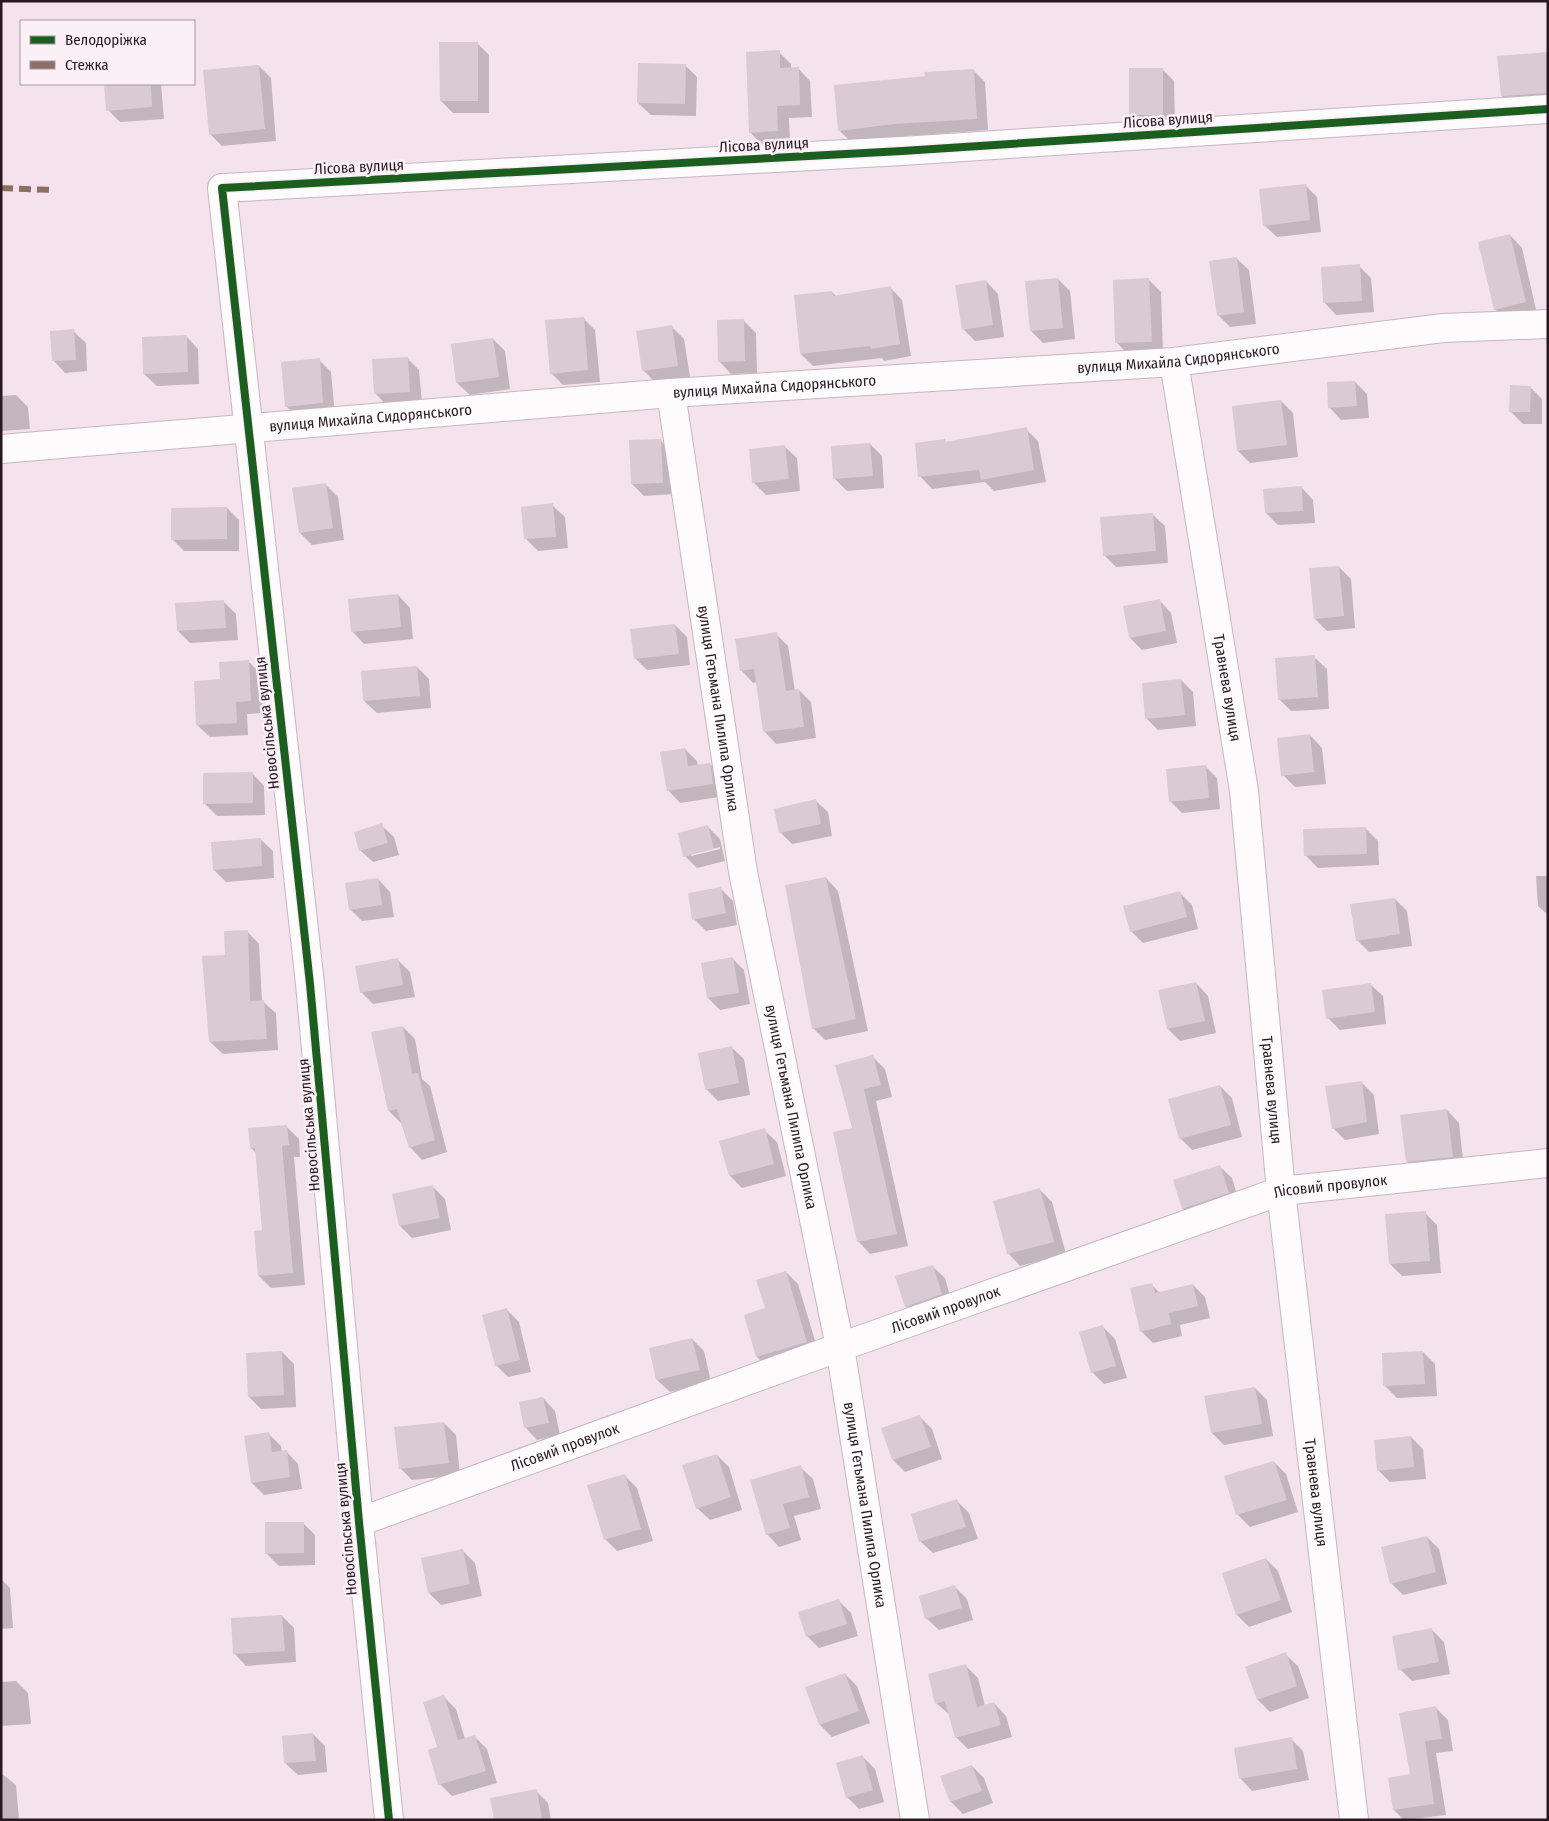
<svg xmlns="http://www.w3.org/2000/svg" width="1549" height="1821" font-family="'Fira Sans Condensed',sans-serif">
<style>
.shadow{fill:#0003;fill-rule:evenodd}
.building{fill:#dacad4}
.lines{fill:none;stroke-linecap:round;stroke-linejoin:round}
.minor-casing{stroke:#c6b6bf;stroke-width:30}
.minor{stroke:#fdfbfc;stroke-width:28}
.quiet{stroke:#8d6e63;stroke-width:6;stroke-dasharray:12 6;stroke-linecap:butt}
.cycleway-casing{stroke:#faf0f6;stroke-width:11}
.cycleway{stroke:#1b5e20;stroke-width:8}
.labels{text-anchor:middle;stroke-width:5;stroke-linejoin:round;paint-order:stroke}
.street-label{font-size:15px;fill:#281822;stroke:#faf0f6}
</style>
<rect width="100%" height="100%" fill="#f4e3ec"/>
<g class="shadow">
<polygon points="477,43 489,55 489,113 453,113 441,101"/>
<polygon points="779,52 791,64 791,69 798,68 810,81 812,117 789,118 790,143 762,145 750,132"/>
<polygon points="1548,53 1548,106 1514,108 1502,96"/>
<polygon points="685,65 697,77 696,116 651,115 638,103"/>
<polygon points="259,66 271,78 276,141 222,146 210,134"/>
<polygon points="1162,69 1174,81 1175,127 1142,127 1130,115"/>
<polygon points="973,70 985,82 988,130 907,136 852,143 840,131 926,77"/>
<polygon points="105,84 161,84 164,119 120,122 108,110"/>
<polygon points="1305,185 1317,197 1321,232 1277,237 1264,225"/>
<polygon points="1510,235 1522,248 1537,314 1507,321 1495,309"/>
<polygon points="1236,258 1249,270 1256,324 1230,327 1218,315"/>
<polygon points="1359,266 1371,278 1374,312 1336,315 1324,302"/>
<polygon points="1058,279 1070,291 1075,339 1043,343 1031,331"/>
<polygon points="1149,280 1161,292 1163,353 1129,355 1117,343"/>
<polygon points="986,281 998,294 1004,337 975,341 963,329"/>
<polygon points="890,287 902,300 911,356 884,361 882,358 813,366 801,354 832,292 836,296"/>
<polygon points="583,318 595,330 600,382 563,385 551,373"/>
<polygon points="744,321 756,333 757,373 731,374 719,361"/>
<polygon points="672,327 684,339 690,377 655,382 643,370"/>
<polygon points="73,331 86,343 87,371 65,373 53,360"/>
<polygon points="186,336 198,349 199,384 157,386 144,374"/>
<polygon points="493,339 505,351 510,389 470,395 457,383"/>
<polygon points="407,358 419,370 422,403 387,406 375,393"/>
<polygon points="319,360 331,372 335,415 298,418 286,406"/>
<polygon points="1355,382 1367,394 1369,418 1341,420 1329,407"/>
<polygon points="1530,387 1542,399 1542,424 1523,424 1511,412"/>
<polygon points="16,395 28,407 30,429 1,431 1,396"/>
<polygon points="1281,401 1293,413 1298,457 1250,463 1238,451"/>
<polygon points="1026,429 1038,441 1046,482 994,491 985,482 932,489 920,476 945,441 947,443"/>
<polygon points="660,440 672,452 675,494 644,496 632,484"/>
<polygon points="870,444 882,456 884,488 847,491 835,479"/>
<polygon points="784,446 797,458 800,491 766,495 754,483"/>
<polygon points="325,484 338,497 344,540 312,545 300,533"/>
<polygon points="1301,487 1313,500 1315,523 1278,525 1266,513"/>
<polygon points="552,505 565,517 568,548 538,551 526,539 523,508"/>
<polygon points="227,508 239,520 239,551 184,551 172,539"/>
<polygon points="1152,514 1165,526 1168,563 1116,567 1104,555"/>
<polygon points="1339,567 1351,579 1355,628 1327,631 1315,619 1311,569"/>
<polygon points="398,595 410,608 413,639 364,644 352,631"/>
<polygon points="1159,600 1171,613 1177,643 1142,650 1130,638"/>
<polygon points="224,602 236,614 238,640 190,643 178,631"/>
<polygon points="675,625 687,637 690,665 647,670 635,658"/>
<polygon points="776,634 788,646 795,691 799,690 811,702 816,738 776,744 764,731 757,682 753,683 741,670"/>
<polygon points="1314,657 1327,669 1329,709 1291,711 1279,699"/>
<polygon points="249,662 261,674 263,713 247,714 248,735 210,737 197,725 221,680"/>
<polygon points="417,667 429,679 431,708 377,713 364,701"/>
<polygon points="1181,680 1193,692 1196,726 1158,730 1146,718"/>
<polygon points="1310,735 1322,748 1326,784 1295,787 1283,775"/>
<polygon points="685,749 697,761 698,766 710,764 722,776 725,796 680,803 668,790"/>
<polygon points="1205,766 1217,778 1220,809 1182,813 1170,801"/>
<polygon points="252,773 264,786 265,815 217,816 205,804"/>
<polygon points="815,800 828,812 832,836 792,844 780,832"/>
<polygon points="381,825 394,837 399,855 373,862 360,850"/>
<path d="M708,827L720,839L725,861L697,868L685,856ZM720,847V849L691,856V854Z"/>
<polygon points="1366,829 1378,841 1379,865 1318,868 1305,855"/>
<polygon points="260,839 273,851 274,878 226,882 214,870"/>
<polygon points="1536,876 1548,876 1548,915 1538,906"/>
<polygon points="826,878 838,891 868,1031 825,1040 813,1028"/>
<polygon points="378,879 390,892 394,917 362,921 350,909"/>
<polygon points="721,889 733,901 737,925 706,931 694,919"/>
<polygon points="1180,893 1192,905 1198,929 1143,943 1131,931"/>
<polygon points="1395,899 1407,911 1412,946 1369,952 1357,940"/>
<polygon points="247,931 259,944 262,1001 276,1013 278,1050 223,1054 210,1042 227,956"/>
<polygon points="732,958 744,970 750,1004 720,1010 708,998"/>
<polygon points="398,960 410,972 415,997 373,1004 361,992"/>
<polygon points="1196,983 1208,996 1216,1033 1180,1041 1168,1029"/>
<polygon points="1370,984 1383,996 1386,1024 1340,1030 1328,1018"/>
<polygon points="403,1027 415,1039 422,1079 430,1086 447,1152 422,1160 410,1147 401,1123 389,1111"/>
<polygon points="731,1047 744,1059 750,1095 718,1101 706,1089"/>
<polygon points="873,1057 885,1069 892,1097 876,1101 908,1246 870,1254 858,1241 853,1129 837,1066"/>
<polygon points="1362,1083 1374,1095 1379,1134 1345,1140 1333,1128"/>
<polygon points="1220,1086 1232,1098 1242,1137 1192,1150 1180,1138"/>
<polygon points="1447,1110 1459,1123 1464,1169 1419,1174 1407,1162"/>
<polygon points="287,1127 299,1139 300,1157 294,1157 305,1285 271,1288 259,1276 264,1231 257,1154 251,1148"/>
<polygon points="764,1130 777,1142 786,1176 742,1188 730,1176 721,1142"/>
<polygon points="1219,1166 1232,1178 1240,1205 1196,1221 1183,1209 1175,1181"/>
<polygon points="433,1187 445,1199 451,1230 412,1238 400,1226"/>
<polygon points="1040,1190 1052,1202 1066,1254 1020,1266 1008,1253"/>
<polygon points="1425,1213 1437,1225 1441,1273 1402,1276 1390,1264"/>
<polygon points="932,1266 945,1278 953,1307 918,1319 906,1307 897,1277"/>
<polygon points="786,1272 798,1284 819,1354 769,1369 757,1357 767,1309"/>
<polygon points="1152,1285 1160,1293 1193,1285 1205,1297 1210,1318 1180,1325 1182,1336 1153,1343 1141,1331"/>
<polygon points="507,1310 519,1322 531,1372 508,1377 496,1365"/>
<polygon points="1103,1327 1115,1339 1127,1378 1104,1384 1092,1372"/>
<polygon points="692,1339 704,1351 711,1382 670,1392 657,1380"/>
<polygon points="282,1352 294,1364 296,1407 261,1409 249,1397"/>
<polygon points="1423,1352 1435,1364 1437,1396 1397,1398 1385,1386"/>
<polygon points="1255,1388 1267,1400 1273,1436 1224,1445 1212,1433"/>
<polygon points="543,1398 555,1411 560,1435 537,1440 525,1427"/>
<polygon points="920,1417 932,1429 942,1459 905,1472 893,1460"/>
<polygon points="444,1423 456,1435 460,1475 412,1480 400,1468"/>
<polygon points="269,1434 281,1446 282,1452 286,1451 298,1464 302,1489 264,1495 252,1483"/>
<polygon points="1411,1437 1423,1449 1426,1479 1390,1482 1378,1470"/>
<polygon points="717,1455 729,1467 742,1510 710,1520 697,1508"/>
<polygon points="1274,1462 1286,1474 1298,1512 1250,1527 1238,1515 1226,1477"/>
<polygon points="800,1467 813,1479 821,1509 794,1516 801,1540 779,1547 767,1534"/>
<polygon points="625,1476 637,1488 653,1541 617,1551 605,1539"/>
<polygon points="957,1501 969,1513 978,1539 933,1553 920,1541"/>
<polygon points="303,1523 315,1535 315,1565 279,1566 266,1553"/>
<polygon points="1427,1537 1439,1549 1447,1584 1403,1595 1391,1583"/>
<polygon points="463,1551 475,1563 482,1596 441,1605 429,1593"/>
<polygon points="1266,1559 1278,1571 1292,1612 1249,1627 1237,1615"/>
<polygon points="1,1579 10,1588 13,1628 1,1629"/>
<polygon points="955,1587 967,1599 973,1620 939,1630 926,1618"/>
<polygon points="839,1601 851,1613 858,1636 819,1648 807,1636"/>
<polygon points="282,1616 294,1628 296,1662 246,1666 234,1653"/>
<polygon points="1432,1630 1444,1642 1450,1674 1412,1681 1400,1669"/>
<polygon points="1285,1654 1298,1666 1309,1698 1270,1712 1258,1700 1247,1668"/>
<polygon points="965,1665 978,1678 985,1706 994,1703 1006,1716 1012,1737 968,1749 956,1737 950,1715 936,1703"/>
<polygon points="845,1674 857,1686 870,1723 832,1737 820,1725 807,1688"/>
<polygon points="16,1681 28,1693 31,1724 1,1726 1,1682"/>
<polygon points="444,1697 456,1709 465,1739 475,1737 487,1749 497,1783 452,1796 440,1784 439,1747"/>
<polygon points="1436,1708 1448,1720 1453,1751 1436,1753 1446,1815 1404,1820 1394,1810 1411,1775"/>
<polygon points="313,1734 325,1746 327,1772 298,1775 285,1763"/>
<polygon points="1291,1739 1303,1751 1309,1780 1252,1791 1240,1778"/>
<polygon points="863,1757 875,1769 884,1802 859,1809 847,1797"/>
<polygon points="972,1766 984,1778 993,1803 963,1814 951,1802 942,1777"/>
<polygon points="1,1773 16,1785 19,1820 1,1820"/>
<polygon points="536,1791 548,1803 551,1820 495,1820"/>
<polygon points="285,1819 318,1819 319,1820 285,1820"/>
</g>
<g class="building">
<polygon points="439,42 478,42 478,101 440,101"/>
<polygon points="780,50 780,68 799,67 800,105 777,106 778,131 749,133 746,52"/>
<polygon points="1548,52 1548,93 1501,96 1497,56"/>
<polygon points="638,63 686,64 685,104 637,103"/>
<polygon points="259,65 265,129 209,135 203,70"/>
<rect x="1129" y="68" width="34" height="47"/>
<polygon points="974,69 977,119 894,124 838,131 834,85 925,76 924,72"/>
<polygon points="104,84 151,84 152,107 106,111"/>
<polygon points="1306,184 1310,220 1263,226 1259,189"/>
<polygon points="1510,234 1526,302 1494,310 1478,242"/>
<polygon points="1237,257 1244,312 1217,316 1209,261"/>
<polygon points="1360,264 1362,301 1323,303 1321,267"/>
<polygon points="1058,278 1063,328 1030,331 1025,281"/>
<polygon points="1149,278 1152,342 1115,343 1113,280"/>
<polygon points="986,280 993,325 962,330 955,285"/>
<polygon points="891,286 900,344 871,349 870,346 800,354 794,295 832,291 833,296"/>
<polygon points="584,317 588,370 550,374 545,320"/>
<polygon points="744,319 745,361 718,362 717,320"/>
<polygon points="672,325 678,366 642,371 636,331"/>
<polygon points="74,329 76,360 52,361 50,331"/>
<polygon points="187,335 188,372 143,374 142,337"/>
<polygon points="493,338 499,377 456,383 451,344"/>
<polygon points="408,357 410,392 374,394 372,359"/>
<polygon points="320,358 323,403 285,407 281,362"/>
<polygon points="1355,381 1357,406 1328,408 1327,382"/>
<polygon points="1510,385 1531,386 1530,412 1509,412"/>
<polygon points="1281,400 1287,445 1237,451 1232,406"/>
<polygon points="1027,427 1034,470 981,480 979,470 918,477 915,443 945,439 945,442"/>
<polygon points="661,439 663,483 631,484 629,440"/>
<polygon points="870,443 873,476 833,479 831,446"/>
<polygon points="785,445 789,479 752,483 749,449"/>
<polygon points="326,483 333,528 299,533 292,488"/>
<polygon points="1302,486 1303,511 1265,513 1263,489"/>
<polygon points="553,503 556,537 524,539 521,507"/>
<polygon points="227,507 227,539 171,540 171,508"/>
<polygon points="1153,513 1156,551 1103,556 1100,517"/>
<polygon points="1339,566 1344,616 1314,619 1309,568"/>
<polygon points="398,594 401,627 351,632 348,599"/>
<polygon points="1160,599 1166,631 1129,638 1123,606"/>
<polygon points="224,600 226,628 177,631 175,603"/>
<polygon points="675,624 679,654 634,659 630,629"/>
<polygon points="777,632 786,691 799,689 804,727 763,732 754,669 740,671 735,639"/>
<polygon points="1315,655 1318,697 1278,700 1275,658"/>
<polygon points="249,660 251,701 236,702 237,723 196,725 194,681 220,679 219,662"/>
<polygon points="417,666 420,696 363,701 361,671"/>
<polygon points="1181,679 1185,715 1145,719 1142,683"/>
<polygon points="1310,734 1314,772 1281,776 1277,738"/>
<polygon points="685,748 688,766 710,763 713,784 667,791 660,752"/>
<polygon points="1206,765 1209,798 1169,802 1166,769"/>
<polygon points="253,772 253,803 203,804 203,773"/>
<polygon points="816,799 821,824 779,833 774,809"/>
<polygon points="382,823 388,843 359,851 354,832"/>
<polygon points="708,825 714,849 683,857 678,833"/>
<polygon points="1366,827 1367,854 1304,856 1303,829"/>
<polygon points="261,838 262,866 213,870 211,842"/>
<polygon points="826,877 856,1019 812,1029 785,885"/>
<polygon points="378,878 382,905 349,910 345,883"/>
<polygon points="721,887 726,913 692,920 688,893"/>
<polygon points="1180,891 1187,917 1130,932 1123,906"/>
<polygon points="1395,898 1400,934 1356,941 1350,904"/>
<polygon points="248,930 250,1001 264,1000 267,1039 209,1042 202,956 225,955 224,931"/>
<polygon points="733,957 739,993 707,998 701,963"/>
<polygon points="398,958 403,985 360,993 355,966"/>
<polygon points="1196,982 1205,1021 1167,1029 1158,990"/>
<polygon points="1371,983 1375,1012 1326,1019 1322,990"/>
<polygon points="403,1026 412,1074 418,1073 435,1140 409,1148 397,1109 388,1111 371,1032"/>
<polygon points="732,1046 739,1083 705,1090 698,1053"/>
<polygon points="873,1055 881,1085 864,1089 897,1234 857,1242 833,1132 852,1128 835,1065"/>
<polygon points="1362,1081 1367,1122 1332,1129 1325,1086"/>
<polygon points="1220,1085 1231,1125 1179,1139 1168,1099"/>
<polygon points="1447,1109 1453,1157 1406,1162 1400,1115"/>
<polygon points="287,1125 289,1145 282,1146 293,1273 258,1276 254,1231 262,1230 255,1148 250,1148 248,1128"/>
<polygon points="765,1128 774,1164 729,1176 719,1141"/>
<polygon points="1220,1165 1229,1193 1182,1209 1173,1180"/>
<polygon points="433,1185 440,1218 399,1226 392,1194"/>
<polygon points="1040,1188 1054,1242 1007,1254 993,1201"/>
<polygon points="1426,1211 1430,1261 1389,1264 1385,1214"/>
<polygon points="933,1265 942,1294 905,1307 895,1276"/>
<polygon points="786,1271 807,1342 756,1357 744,1315 765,1308 756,1280"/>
<polygon points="1152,1283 1155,1293 1193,1284 1198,1306 1169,1313 1171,1324 1140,1332 1130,1288"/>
<polygon points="507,1308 520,1360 495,1366 482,1315"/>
<polygon points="1103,1325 1116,1366 1091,1373 1079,1332"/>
<polygon points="692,1338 700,1370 656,1380 649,1348"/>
<polygon points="282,1351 284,1395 248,1397 246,1353"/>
<polygon points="1423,1351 1425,1384 1383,1386 1382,1353"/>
<polygon points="1255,1387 1262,1424 1211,1433 1204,1396"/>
<polygon points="543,1397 549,1423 524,1428 519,1402"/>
<polygon points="920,1415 931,1447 892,1460 881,1428"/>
<polygon points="444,1422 449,1463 399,1469 394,1427"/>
<polygon points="269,1432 272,1452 287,1450 290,1477 251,1483 244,1436"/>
<polygon points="1411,1436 1414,1467 1377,1471 1374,1440"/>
<polygon points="717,1454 731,1497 696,1509 682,1465"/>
<polygon points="1274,1461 1287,1500 1236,1515 1224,1476"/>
<polygon points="801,1465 809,1497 783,1504 790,1528 766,1535 750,1480"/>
<polygon points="625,1474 641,1529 604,1540 587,1485"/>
<polygon points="957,1499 966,1527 919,1542 911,1514"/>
<polygon points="265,1522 304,1522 304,1553 265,1554"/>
<polygon points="1427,1536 1436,1572 1390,1584 1381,1547"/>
<polygon points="463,1549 470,1584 428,1593 421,1558"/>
<polygon points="1266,1558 1281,1600 1236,1615 1222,1573"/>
<polygon points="955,1585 962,1608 925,1619 919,1596"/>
<polygon points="839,1599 847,1624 806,1637 798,1612"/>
<polygon points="282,1615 285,1651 233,1654 231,1618"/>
<polygon points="1432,1628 1439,1662 1398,1670 1392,1636"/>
<polygon points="1286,1652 1297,1686 1257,1700 1245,1667"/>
<polygon points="966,1664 977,1707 994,1702 1001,1725 955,1738 945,1701 935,1704 928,1674"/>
<polygon points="845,1673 859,1711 819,1725 805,1687"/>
<polygon points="444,1695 458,1740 475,1735 486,1771 438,1785 428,1750 437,1747 423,1702"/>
<polygon points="1436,1706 1442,1739 1425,1741 1434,1804 1393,1810 1388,1778 1410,1774 1399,1713"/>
<polygon points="313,1733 316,1761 284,1763 282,1736"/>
<polygon points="1292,1737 1297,1769 1239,1779 1234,1748"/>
<polygon points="863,1755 873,1790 846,1798 836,1763"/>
<polygon points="972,1765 982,1791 950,1802 940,1776"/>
<polygon points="537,1789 542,1820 494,1820 490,1798"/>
</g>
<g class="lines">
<g class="minor-casing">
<g id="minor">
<path id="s1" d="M1174,362L1244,791L1281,1191L1354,1820"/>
<path id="s2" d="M671,393L743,872L840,1347L915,1820"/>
<path id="s3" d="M1,449L671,393L1174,362L1443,328L1548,324"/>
<path id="s4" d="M359,1522L840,1347L1281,1191L1548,1163"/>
<polyline points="389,1820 359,1522 310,984 222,188 902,151 1548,109"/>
</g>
</g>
<use href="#minor" class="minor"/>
<polyline class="quiet" points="1,188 53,190"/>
<g class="cycleway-casing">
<polyline id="cycleway" points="389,1820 359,1522 310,984 222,188 902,151 1548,109"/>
</g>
<use href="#cycleway" class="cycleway"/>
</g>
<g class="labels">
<g class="street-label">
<text transform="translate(1168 120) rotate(-4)" y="5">Лісова вулиця</text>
<text transform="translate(764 145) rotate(-3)" y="5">Лісова вулиця</text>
<text transform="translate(359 167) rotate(-3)" y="5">Лісова вулиця</text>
<text dy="5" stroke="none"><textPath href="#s3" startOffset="1181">вулиця Михайла Сидорянського</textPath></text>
<text dy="5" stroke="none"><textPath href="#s3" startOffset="776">вулиця Михайла Сидорянського</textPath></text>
<text dy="5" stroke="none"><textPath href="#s3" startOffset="371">вулиця Михайла Сидорянського</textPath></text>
<text dy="5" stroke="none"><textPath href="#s1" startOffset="330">Травнева вулиця</textPath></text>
<text dy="5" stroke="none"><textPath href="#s2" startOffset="319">вулиця Гетьмана Пилипа Орлика</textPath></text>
<text transform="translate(267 723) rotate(-96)" y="5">Новосільська вулиця</text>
<text dy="5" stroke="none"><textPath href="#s1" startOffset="735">Травнева вулиця</textPath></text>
<text dy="5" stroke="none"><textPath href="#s2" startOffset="724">вулиця Гетьмана Пилипа Орлика</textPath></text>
<text transform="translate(309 1125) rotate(-95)" y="5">Новосільська вулиця</text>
<text dy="5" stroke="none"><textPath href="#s4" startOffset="1029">Лісовий провулок</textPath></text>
<text dy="5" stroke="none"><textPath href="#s4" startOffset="624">Лісовий провулок</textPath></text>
<text dy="5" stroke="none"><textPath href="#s4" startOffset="219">Лісовий провулок</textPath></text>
<text dy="5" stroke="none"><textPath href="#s1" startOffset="1140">Травнева вулиця</textPath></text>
<text dy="5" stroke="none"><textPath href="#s2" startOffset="1129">вулиця Гетьмана Пилипа Орлика</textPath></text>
<text transform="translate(346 1529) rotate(-95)" y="5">Новосільська вулиця</text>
</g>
</g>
<rect width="1549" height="1821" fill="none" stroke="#281822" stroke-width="5"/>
<rect x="20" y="20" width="175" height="65" fill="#faf0f6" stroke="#a69aa1"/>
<rect x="30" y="36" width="25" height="8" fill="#1b5e20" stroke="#a69aa1"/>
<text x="65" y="45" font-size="15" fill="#281822">Велодоріжка</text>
<rect x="30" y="61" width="25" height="8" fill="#8d6e63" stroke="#a69aa1"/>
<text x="65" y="70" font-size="15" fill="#281822">Стежка</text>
</svg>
